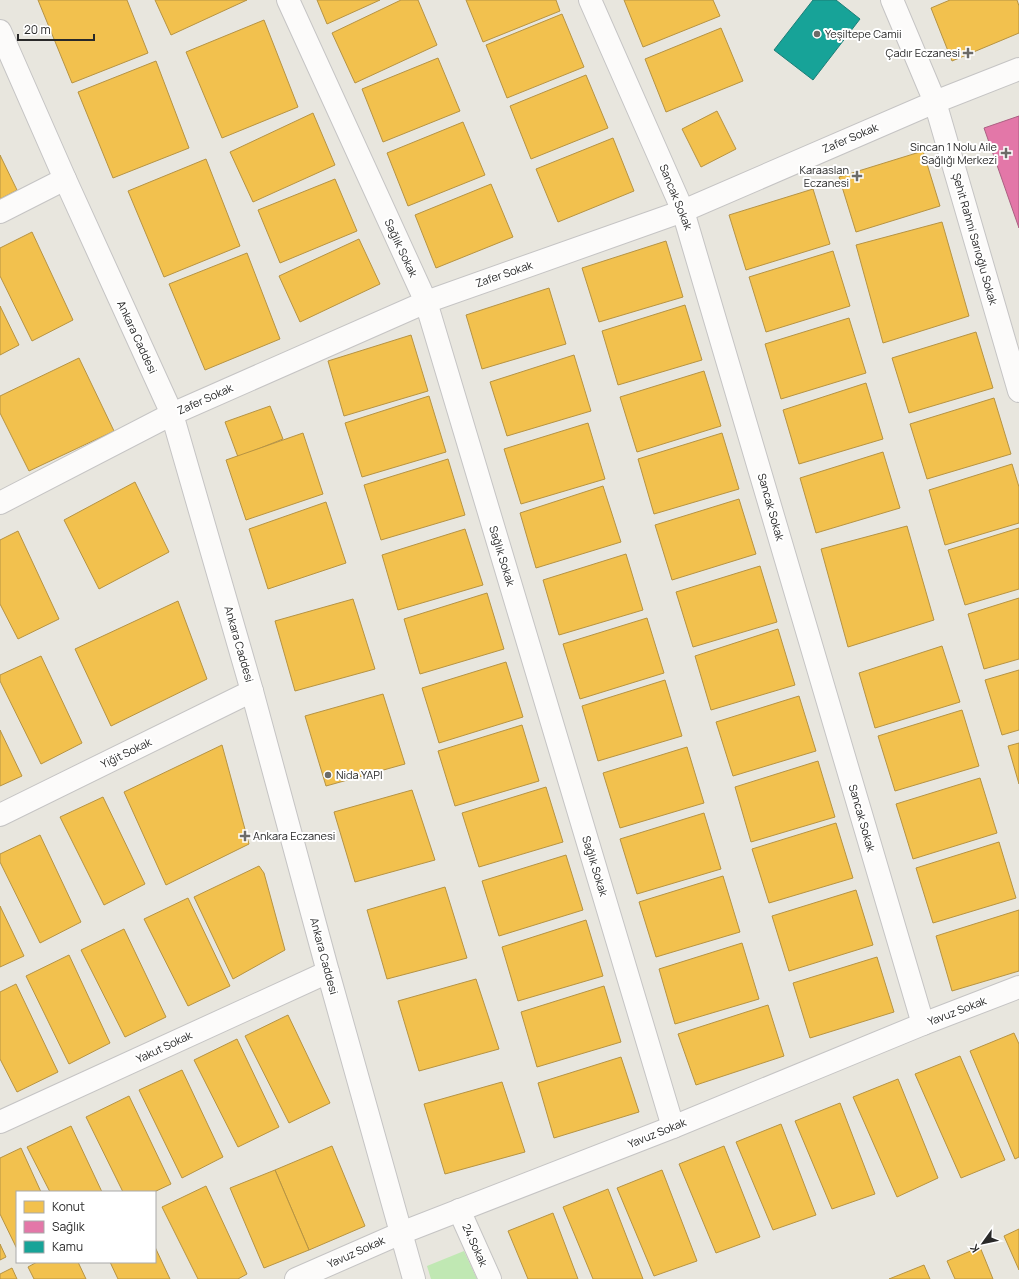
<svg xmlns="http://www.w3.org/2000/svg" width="1019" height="1279" font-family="Manrope,sans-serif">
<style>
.green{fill:#c0e8b3}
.homes{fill:#f2c14e;stroke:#b69343}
.health{fill:#e377a8;stroke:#ab6082}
.public{fill:#17a398;stroke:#1c7e77}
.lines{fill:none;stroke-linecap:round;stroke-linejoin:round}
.minor-casing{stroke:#c5c4c4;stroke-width:24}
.secondary-casing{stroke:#c5c4c4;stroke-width:24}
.minor{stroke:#fcfbfa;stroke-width:22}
.secondary{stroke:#fcfbfa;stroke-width:22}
.poi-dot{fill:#6c6b68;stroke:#fff;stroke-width:1.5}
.labels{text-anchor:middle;stroke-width:4;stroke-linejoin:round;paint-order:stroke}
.poi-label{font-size:11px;fill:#292929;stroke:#fff;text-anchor:start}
.street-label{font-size:11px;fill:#292929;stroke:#fff}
</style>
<rect width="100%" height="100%" fill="#e8e6de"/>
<polygon class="green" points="464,1251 477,1279 431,1279 427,1266"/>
<g class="homes">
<polygon points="38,0 127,0 148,53 72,83"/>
<polygon points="155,0 247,0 171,35"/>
<polygon points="317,0 380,0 327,24"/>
<polygon points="401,0 418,0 437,45 355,83 332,33"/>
<polygon points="466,0 556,0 560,11 483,42"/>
<polygon points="624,0 713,0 720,16 643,47"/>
<polygon points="950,0 1017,0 1019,6 1019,33 952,61 931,8"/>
<polygon points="562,14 584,67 507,98 486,45"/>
<polygon points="264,20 298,107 222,138 186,52"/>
<polygon points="721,28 743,81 666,112 645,59"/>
<polygon points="438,58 460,111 383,142 362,89"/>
<polygon points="156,61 189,148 113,178 78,92"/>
<polygon points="586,75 608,128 531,159 510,106"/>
<polygon points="717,111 736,149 701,167 682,129"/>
<polygon points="313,113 335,165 253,202 230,152"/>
<polygon points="463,122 485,175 408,206 387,153"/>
<polygon points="613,138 634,191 558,222 536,169"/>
<polygon points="923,151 940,206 856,232 839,177"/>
<polygon points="0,155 17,190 0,199"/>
<polygon points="206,159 240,246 164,277 128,191"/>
<polygon points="335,179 357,231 280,263 258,210"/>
<polygon points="491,184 513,237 436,268 415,215"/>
<polygon points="813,189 830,244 746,270 729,215"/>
<polygon points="942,222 969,316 883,343 856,245"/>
<polygon points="32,232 73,320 32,341 0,276 0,248"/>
<polygon points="359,239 380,284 300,322 279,276"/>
<polygon points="666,241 683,297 599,322 582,268"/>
<polygon points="833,251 850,306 766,332 749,277"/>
<polygon points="247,253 280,339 205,370 169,284"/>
<polygon points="549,288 566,344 482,369 466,315"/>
<polygon points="685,305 702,360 618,385 602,331"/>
<polygon points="0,306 19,345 0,355"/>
<polygon points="849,318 866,373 781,399 765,344"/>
<polygon points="976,332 993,388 909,413 892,358"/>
<polygon points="411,335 428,391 344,416 328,361"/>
<polygon points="574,355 591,411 507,436 490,382"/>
<polygon points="79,358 114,431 29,471 0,413 0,396"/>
<polygon points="704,371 721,426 637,452 620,397"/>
<polygon points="866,383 883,439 799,464 783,410"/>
<polygon points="429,396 446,452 362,477 345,423"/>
<polygon points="994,398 1011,454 927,479 910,424"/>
<polygon points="270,406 283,439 238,457 225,422"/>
<polygon points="588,423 605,479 521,504 504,449"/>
<polygon points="303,433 323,494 246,520 226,460"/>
<polygon points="722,433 739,489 654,514 638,459"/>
<polygon points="883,452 900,508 816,533 800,478"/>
<polygon points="448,459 465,515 381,540 364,485"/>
<polygon points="1012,464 1019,487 1019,523 945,545 929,490"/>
<polygon points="135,482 169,552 99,589 64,520"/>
<polygon points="603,486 621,542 536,568 520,513"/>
<polygon points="739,499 756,554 672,580 655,525"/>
<polygon points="326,502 346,563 268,589 249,529"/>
<polygon points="907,526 934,620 848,647 821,549"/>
<polygon points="1019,528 1019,589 965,605 948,550"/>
<polygon points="465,529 483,585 398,610 382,555"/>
<polygon points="18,531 59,619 18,639 0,604 0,540"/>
<polygon points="626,554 643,610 559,635 543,580"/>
<polygon points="760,566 777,622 693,647 676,592"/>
<polygon points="487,593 504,649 420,674 404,619"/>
<polygon points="1019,598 1019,659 984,669 968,614"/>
<polygon points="353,599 375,669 295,691 275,621"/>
<polygon points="178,601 207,679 111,726 75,649"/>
<polygon points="647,618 664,673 580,699 563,644"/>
<polygon points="778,629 795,685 711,710 695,656"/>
<polygon points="942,646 960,702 875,728 859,673"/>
<polygon points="41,656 82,743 41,764 0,681 0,675"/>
<polygon points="506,662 523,717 439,743 422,688"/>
<polygon points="1019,670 1019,730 1002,735 985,680"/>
<polygon points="665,680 682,736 598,761 582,706"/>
<polygon points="383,694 405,764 326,786 305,716"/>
<polygon points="799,696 816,751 733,776 716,722"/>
<polygon points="962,710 979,766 895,791 878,736"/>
<polygon points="522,725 539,781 455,806 438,751"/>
<polygon points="0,730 22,776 0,786"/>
<polygon points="1019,743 1019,784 1008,746"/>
<polygon points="222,745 249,844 166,885 124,792"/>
<polygon points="687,747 704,803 620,828 603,773"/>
<polygon points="818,761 835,817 751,842 735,787"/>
<polygon points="980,778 997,833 913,859 896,804"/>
<polygon points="546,787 563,842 479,867 462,813"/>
<polygon points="412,790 435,860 355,882 334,812"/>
<polygon points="103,797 145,884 104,905 60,817"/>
<polygon points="704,813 721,869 637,894 620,839"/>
<polygon points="836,823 853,878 769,903 752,849"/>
<polygon points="40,835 81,922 40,943 0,862 0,854"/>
<polygon points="999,842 1016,898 933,923 916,868"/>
<polygon points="566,855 583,910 499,936 482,881"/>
<polygon points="259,866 264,873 285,950 233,979 194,897"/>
<polygon points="723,876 740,932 656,957 639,902"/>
<polygon points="445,887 467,958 387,979 367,910"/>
<polygon points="856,890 873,945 789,971 772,916"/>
<polygon points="188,898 230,986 188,1006 144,919"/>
<polygon points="0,906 24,956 0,967"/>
<polygon points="1019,910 1019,971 952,991 936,936"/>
<polygon points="586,920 603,976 518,1001 502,947"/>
<polygon points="124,929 166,1017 125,1037 81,950"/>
<polygon points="742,943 759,999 675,1024 659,969"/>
<polygon points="69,955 110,1043 69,1064 26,976"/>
<polygon points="877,957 894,1012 810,1038 793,983"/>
<polygon points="476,979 499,1049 419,1071 398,1001"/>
<polygon points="16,984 58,1072 17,1092 0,1059 0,992"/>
<polygon points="604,986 621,1042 537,1067 521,1012"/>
<polygon points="768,1005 784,1056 696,1085 678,1034"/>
<polygon points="288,1015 330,1103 289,1123 245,1036"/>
<polygon points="1014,1033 1019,1044 1019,1157 1015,1159 970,1051"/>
<polygon points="237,1039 279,1127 238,1147 194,1060"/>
<polygon points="960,1056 1005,1160 961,1178 915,1074"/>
<polygon points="621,1057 639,1112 554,1138 538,1083"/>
<polygon points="182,1070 223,1157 182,1178 139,1090"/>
<polygon points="898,1079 938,1178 897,1197 853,1097"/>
<polygon points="502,1082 525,1152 445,1174 424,1104"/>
<polygon points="129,1096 171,1184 154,1192 123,1192 86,1117"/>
<polygon points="840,1103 875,1194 832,1209 795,1121"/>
<polygon points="781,1124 816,1215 773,1230 736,1142"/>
<polygon points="71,1126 102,1192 50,1192 27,1147"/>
<polygon points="332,1146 365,1226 309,1250 275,1170"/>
<polygon points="724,1146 760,1237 716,1253 679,1164"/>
<polygon points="21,1148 41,1192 17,1192 17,1249 0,1214 0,1158"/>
<polygon points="275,1170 309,1250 264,1268 230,1188"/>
<polygon points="662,1170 697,1261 654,1276 617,1188"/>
<polygon points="206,1186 247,1274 238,1279 198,1279 162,1207"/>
<polygon points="608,1189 643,1279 593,1279 563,1207"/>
<polygon points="553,1213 578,1279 528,1279 508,1231"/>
<polygon points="1019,1229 1019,1270 1004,1236"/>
<polygon points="0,1244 6,1257 0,1260"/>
<polygon points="155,1247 170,1279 118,1279 110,1262 155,1262"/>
<polygon points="980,1247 993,1279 955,1279 947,1261"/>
<polygon points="37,1262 78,1262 86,1279 34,1279 28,1267"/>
<polygon points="924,1265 930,1279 889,1279"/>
<polygon points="12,1268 17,1279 0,1279 0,1274"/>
</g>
<polygon class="health" points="1019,116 1019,228 984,128"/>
<polygon class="public" points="813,0 836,0 860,19 813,80 774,50"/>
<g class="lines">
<g class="minor-casing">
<g id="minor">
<polyline points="288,0 426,302 673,1127"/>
<polyline points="590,0 683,211 923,1024"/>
<polyline points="892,0 935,102 1019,391"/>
<polyline points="0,212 65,179"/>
<polyline points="0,503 172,414 426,302 683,211 935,102 1019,69"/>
<polyline points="0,815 252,691"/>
<polyline points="0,1122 328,972"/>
<polyline points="459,1210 490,1279"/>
<polyline points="296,1279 401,1233 673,1127 923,1024 1019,987"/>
</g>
</g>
<g class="secondary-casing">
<polyline id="secondary" points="0,31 65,179 172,414 252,691 328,972 414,1279"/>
</g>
<use href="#minor" class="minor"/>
<use href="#secondary" class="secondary"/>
</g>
<g class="poi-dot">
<circle cx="817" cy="34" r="4"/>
<path d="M966 47h4v4h4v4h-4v4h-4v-4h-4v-4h4z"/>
<path d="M1004 147h4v4h4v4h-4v4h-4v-4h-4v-4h4z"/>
<path d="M855 170h4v4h4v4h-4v4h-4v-4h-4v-4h4z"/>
<circle cx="328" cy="775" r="4"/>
<path d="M243 830h4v4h4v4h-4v4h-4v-4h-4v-4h4z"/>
</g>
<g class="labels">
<g class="poi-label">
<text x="825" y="38">Yeşiltepe Camii</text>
<text x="960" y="57" text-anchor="end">Çadır Eczanesi</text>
<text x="997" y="151" text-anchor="end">Sincan 1 Nolu Aile<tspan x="997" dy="13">Sağlığı Merkezi</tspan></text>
<text x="849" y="174" text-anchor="end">Karaaslan<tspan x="849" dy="13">Eczanesi</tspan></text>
<text x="336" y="779">Nida YAPI</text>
<text x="253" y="840">Ankara Eczanesi</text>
</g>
<g class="street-label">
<text transform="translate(850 138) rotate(-23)" y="4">Zafer Sokak</text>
<text transform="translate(676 197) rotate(68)" y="4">Sancak Sokak</text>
<text transform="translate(975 239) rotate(74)" y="4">Şehit Rahmi Sarıoğlu Sokak</text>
<text transform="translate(401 248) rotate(65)" y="4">Sağlık Sokak</text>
<text transform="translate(504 274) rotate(-19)" y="4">Zafer Sokak</text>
<text transform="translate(137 337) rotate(65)" y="4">Ankara Caddesi</text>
<text transform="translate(205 399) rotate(-24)" y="4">Zafer Sokak</text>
<text transform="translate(771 507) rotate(74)" y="4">Sancak Sokak</text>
<text transform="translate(502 556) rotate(73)" y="4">Sağlık Sokak</text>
<text transform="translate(239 644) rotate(74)" y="4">Ankara Caddesi</text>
<text transform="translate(126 753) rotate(-26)" y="4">Yiğit Sokak</text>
<text transform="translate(862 818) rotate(74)" y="4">Sancak Sokak</text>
<text transform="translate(595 866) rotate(73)" y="4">Sağlık Sokak</text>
<text transform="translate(324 956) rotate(75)" y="4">Ankara Caddesi</text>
<text transform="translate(957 1011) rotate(-21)" y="4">Yavuz Sokak</text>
<text transform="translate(164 1047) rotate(-25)" y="4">Yakut Sokak</text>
<text transform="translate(657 1133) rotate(-22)" y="4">Yavuz Sokak</text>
<text transform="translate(475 1245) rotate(66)" y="4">24.Sokak</text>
<text transform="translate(356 1252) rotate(-24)" y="4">Yavuz Sokak</text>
</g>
</g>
<rect x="16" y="1191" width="140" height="72" fill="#ffffff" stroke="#a9a9a9"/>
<rect x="24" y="1201" width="20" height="12" fill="#f2c14e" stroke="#a9a9a9"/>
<text x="52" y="1211" font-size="12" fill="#292929">Konut</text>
<rect x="24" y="1221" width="20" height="12" fill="#e377a8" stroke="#a9a9a9"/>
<text x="52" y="1231" font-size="12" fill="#292929">Sağlık</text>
<rect x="24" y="1241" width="20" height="12" fill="#17a398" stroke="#a9a9a9"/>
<text x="52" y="1251" font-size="12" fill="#292929">Kamu</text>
<g transform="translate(983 1243) rotate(237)" stroke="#ffffff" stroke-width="3" paint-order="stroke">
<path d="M0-3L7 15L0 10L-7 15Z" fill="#292929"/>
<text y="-6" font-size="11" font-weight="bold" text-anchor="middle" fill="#292929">K</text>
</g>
<path d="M18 34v6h76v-6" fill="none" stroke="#292929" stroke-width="2"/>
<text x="24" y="34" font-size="12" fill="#292929" stroke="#ffffff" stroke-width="3" paint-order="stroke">20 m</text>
</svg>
